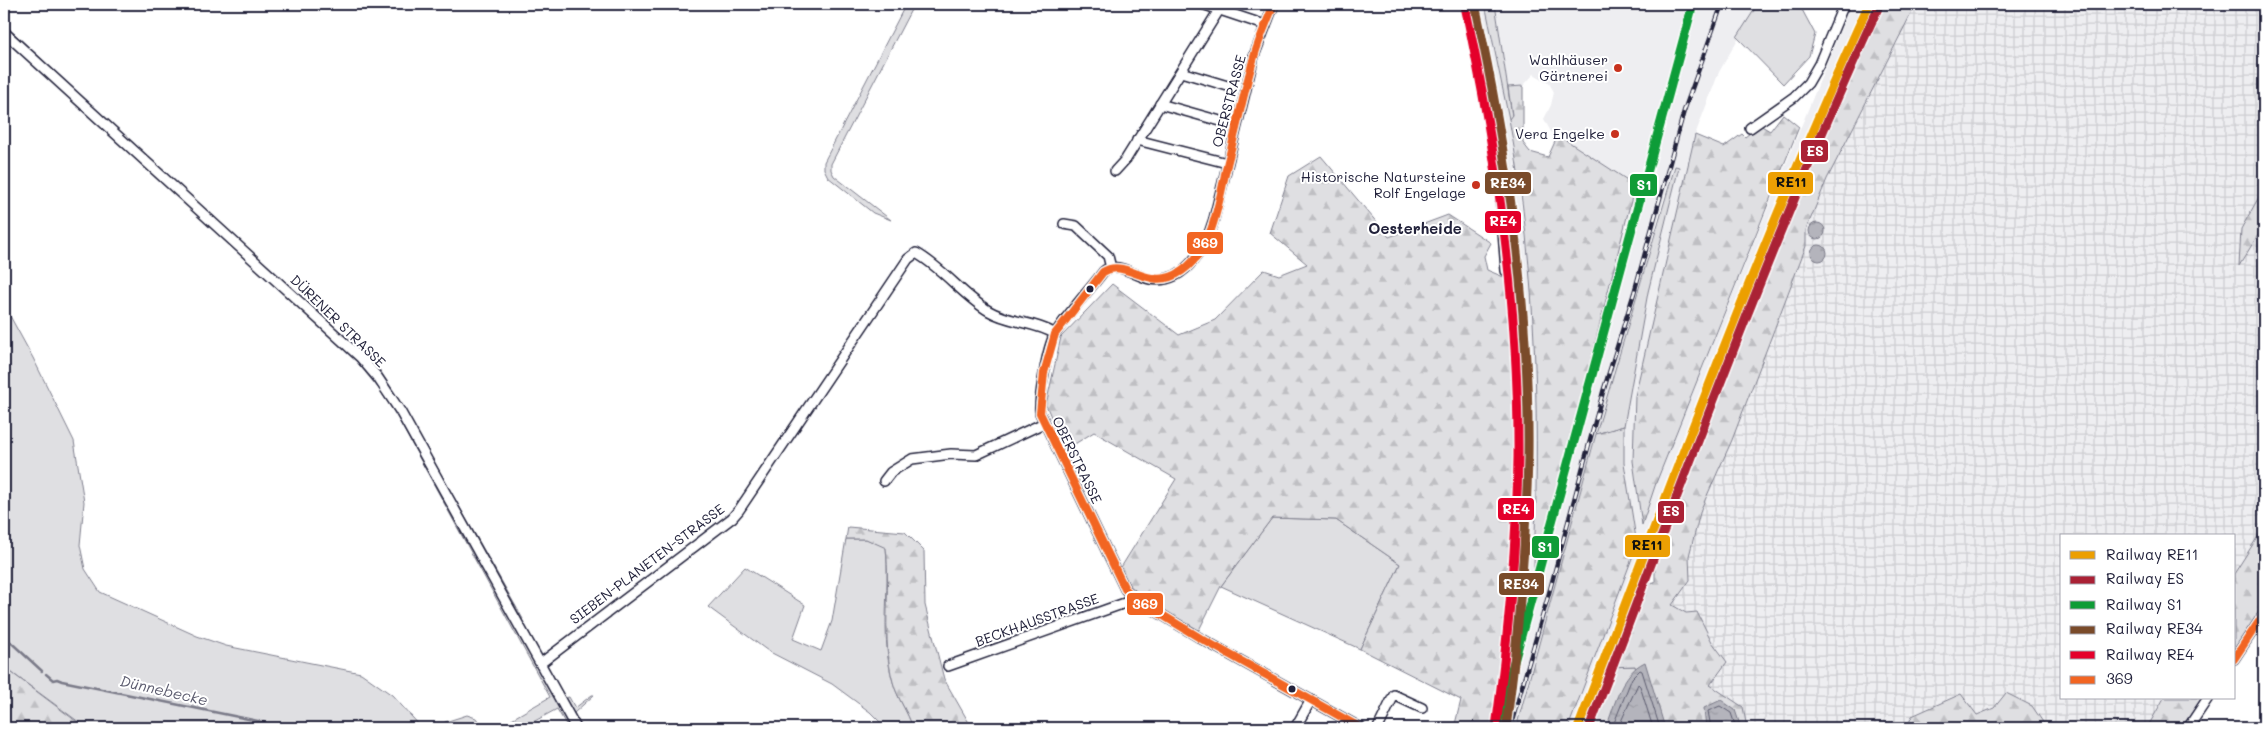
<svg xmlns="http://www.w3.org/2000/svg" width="2268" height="732" font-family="Mali,sans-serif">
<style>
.built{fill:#eeeef1}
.industrial{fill:url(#industrial-grid)}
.green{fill:#dfdfe2;stroke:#80808e}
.forest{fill:url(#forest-firs);stroke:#80808e}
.water{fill:url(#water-ripples);stroke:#7a7a88}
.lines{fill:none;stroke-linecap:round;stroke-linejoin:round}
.shore{stroke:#5c5c6f;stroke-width:1}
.stream{stroke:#7a7a88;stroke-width:2.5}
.street-casing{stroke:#22223b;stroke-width:12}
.street{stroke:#fff;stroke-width:9}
.rail-casing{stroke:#22223b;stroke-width:4.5}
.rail{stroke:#fff;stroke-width:2.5;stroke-dasharray:8;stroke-linecap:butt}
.bus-1-casing{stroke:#fff;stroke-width:11}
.bus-1{stroke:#f26522;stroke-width:8}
.rail-1-casing{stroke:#fff;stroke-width:12}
.rail-2-casing{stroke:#fff;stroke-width:12}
.rail-3-casing{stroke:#fff;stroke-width:12}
.rail-4-casing{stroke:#fff;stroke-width:12}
.rail-5-casing{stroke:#fff;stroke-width:12}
.rail-1{stroke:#ec9f03;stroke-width:9}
.rail-2{stroke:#aa2135;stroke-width:9}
.rail-3{stroke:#109c37;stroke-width:9}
.rail-4{stroke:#7a4b2a;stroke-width:9}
.rail-5{stroke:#e4002b;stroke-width:9}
.poi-dot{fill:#c8321e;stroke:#fff;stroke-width:2}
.bus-dot{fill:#22223b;stroke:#fff;stroke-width:2}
.labels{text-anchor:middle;stroke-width:4;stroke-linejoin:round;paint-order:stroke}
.poi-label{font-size:14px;fill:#22223b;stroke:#fff;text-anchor:end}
.street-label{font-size:14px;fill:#22223b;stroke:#fff}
.neighbourhood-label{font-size:15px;font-weight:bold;fill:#22223b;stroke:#fff}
.water-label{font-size:15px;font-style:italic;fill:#5c5c6f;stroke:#fff}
.line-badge{stroke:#fff;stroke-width:2}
.badge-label{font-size:14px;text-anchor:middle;font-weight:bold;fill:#fff}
.pale-badge-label{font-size:14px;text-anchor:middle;font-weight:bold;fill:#111}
</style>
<defs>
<pattern id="industrial-grid" width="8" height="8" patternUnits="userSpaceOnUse" patternTransform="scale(1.25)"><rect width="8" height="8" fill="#eeeef1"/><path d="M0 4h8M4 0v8" fill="none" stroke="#ccccd0"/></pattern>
<pattern id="forest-firs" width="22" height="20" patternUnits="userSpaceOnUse" patternTransform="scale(1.25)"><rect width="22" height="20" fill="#dfdfe2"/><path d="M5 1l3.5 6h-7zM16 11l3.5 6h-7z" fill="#bfbfc3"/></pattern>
<pattern id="water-ripples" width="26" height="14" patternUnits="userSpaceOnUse" patternTransform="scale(1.25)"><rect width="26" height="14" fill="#b4b4bc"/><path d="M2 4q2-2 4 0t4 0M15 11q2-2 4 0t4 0" fill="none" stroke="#9a9aa2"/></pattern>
</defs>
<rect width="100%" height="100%" fill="#fff"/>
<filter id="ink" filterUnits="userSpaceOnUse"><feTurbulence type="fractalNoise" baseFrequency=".02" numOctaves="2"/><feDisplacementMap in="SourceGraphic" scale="10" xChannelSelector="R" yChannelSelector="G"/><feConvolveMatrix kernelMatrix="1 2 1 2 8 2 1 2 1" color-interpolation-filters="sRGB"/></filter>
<g filter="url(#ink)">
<polygon class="built" points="1469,4 1485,4 1491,27 1510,125 1532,286 1537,437 1533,584 1549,526 1586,153 1551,132 1544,119 1551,105 1554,92 1549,83 1534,74 1523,86 1508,87 1495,4 1758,4 1719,72 1695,135 1635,396 1633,461 1642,524 1656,483 1851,4 1882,4 1822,119 1778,230 1647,583 1585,728 1568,728 1637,545 1624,463 1624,426 1648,292 1679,167 1674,166 1660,212 1596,434 1518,721 1522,728 1493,728 1503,698 1501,693 1511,655 1515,582 1525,504 1521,377 1513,281 1488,81"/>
<polygon class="industrial" points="1916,4 2264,4 2264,604 2234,652 2234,536 2062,536 2062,698 2202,698 2181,728 1668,728 1647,585 1680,577 1689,556 1701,509 1732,440 1806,246 1806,230 1827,179"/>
<g class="green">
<polygon points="906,4 914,4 831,164 831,170 834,176 891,220 873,213 828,177 824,169 824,162"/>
<polygon points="1485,4 1495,4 1512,116 1509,119"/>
<polygon points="1758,4 1799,4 1815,34 1809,56 1783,84 1737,37"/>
<polygon points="4,24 87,101 86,102 130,140 379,369 395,393 523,619 515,626 564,698 569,697 575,708 592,695 594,695 574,713 582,728 568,728 557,709 522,728 496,728 550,697 397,417 379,389 352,356 4,38"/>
<polygon points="1675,166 1679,167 1648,292 1624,426 1596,434"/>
<polygon points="4,305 33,358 74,441 84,502 80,545 85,569 100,592 197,636 226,646 361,673 392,695 422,728 87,728 4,667"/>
<polygon points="1272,518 1336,520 1400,564 1360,649 1221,586"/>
<path d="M846,539H866L886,547C890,592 880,638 893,682C897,698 908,712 913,728H886L870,712L832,684L768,651L708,607L745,567L805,605L793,639L821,651L832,621Z"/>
<polygon points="1635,666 1652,728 1585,728 1609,667"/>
<polygon points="467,715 476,718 483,728 440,728 445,722"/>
</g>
<g class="forest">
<polygon points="1882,4 1916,4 1827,179 1806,230 1806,246 1732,440 1701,509 1689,556 1690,580 1672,605 1686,613 1697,612 1712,642 1727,662 1710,685 1743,707 1747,728 1652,728 1635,666 1609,667 1647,583 1655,582 1655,558 1778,230 1822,119"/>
<path d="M1523,86V143L1530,152L1548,157L1558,135L1635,185L1533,587C1540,431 1538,273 1509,119L1512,115L1508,87Z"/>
<polygon points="1783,114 1799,127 1656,483 1642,525 1633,461 1635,396 1695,135 1724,147 1742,134 1745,137 1760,125 1770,131"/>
<polygon points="1321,156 1389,237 1448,215 1491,243 1484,256 1487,270 1513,281 1521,377 1525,504 1515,582 1511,655 1501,693 1503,698 1493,728 1454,728 1461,700 1360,649 1400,564 1336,520 1272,518 1221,586 1199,630 1172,615 1131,588 1120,569 1176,479 1094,432 1065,450 1046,405 1061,337 1112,284 1179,335 1215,320 1264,270 1279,275 1307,264 1270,233 1289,176"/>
<polygon points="2264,188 2264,225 2239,266 2241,229"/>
<polygon points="1624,426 1624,463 1637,545 1568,728 1522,728 1518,721 1596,434"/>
<path d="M848,527L905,532L924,551L925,605L944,679L972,728H913C908,712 897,698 893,682C881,638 891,592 886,548L866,539H846Z"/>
<polygon points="2264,527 2264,604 2234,652 2234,574"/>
<polygon points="4,667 80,724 87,728 4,728"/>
<polygon points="2006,693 2032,706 2047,728 1910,728 1908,725 1912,716 1961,694 1977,715 1994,708"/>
<polygon points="2164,698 2202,698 2181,728 2147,728"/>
</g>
<g class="water">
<circle cx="1817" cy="231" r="8"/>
<circle cx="1819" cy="253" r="8"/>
<path d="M1645,662L1665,728H1606C1615,705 1621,673 1645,662Z"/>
<polygon points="1721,700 1735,710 1741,728 1706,728 1704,708"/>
</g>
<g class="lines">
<g class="shore">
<polyline points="1612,728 1632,678 1640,670 1642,671 1660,728"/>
<polyline points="1618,728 1638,684 1640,686 1653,728"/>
<polyline points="1711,728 1708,711 1720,706 1731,713 1736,728"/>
</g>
<g class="stream">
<polyline points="4,636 42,671"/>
<polyline points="46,674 53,680 57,679 62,681 258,721 279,728"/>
</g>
<g class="street-casing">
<g id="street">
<polyline points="1202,4 1265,25"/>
<path d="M1274,4L1254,56L1214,219C1206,247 1185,285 1150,279C1135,276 1116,260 1103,272C1088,292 1069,312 1055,334C1047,348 1039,397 1040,413L1125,589L1136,599L1200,638L1361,728"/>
<path d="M1466,4C1494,90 1499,182 1506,271"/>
<polyline points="4,32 361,358 378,378 400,411 576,728"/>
<polyline points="1181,72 1231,87"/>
<polyline points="1160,104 1224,122"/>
<polyline points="1750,128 1794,97 1808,83 1819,64 1844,4"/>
<polyline points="1137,140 1227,163"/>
<polyline points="1115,171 1126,159 1219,10"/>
<polyline points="1064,224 1076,226 1108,256 1111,268"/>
<polyline points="884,481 891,472 912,459 951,454 976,455 1044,423"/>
<polyline points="2234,659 2264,614"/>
<path d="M541,663L732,518L739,510L908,259L916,253C943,268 962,295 989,311C1009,323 1037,322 1055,334"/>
<polyline points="948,666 1136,599"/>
<polyline points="1295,728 1311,700"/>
<polyline points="1378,728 1394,695 1422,708"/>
<polyline points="2188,728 2208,698"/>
</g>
</g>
<use href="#street" class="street"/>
<g class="rail-casing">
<polyline id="rail" points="1510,728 1549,593 1603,392 1634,293 1684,111 1722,4"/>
</g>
<use href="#rail" class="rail"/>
<g class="bus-1-casing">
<g id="bus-1">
<path d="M1274,4C1267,22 1259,39 1254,57C1244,91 1237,127 1228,161C1219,197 1215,248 1182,271C1149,294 1127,257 1103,272L1055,334L1044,373L1040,413L1125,589L1136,599L1200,638L1361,728"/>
<polyline points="2234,659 2264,614"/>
</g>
</g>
<use href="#bus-1" class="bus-1"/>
<g class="rail-1-casing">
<path id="rail-1" d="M1578,728C1671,485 1760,240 1869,4"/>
</g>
<g class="rail-2-casing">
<path id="rail-2" d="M1589,728C1681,487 1769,243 1878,8"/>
</g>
<g class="rail-3-casing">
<polyline id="rail-3" points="1496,728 1693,4"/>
</g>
<g class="rail-4-casing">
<path id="rail-4" d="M1475,4C1507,153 1530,304 1528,457C1526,548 1518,638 1506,728"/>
</g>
<g class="rail-5-casing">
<path id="rail-5" d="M1465,6C1497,154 1519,304 1518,456C1517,547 1508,637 1496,727"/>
</g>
<use href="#rail-1" class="rail-1"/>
<use href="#rail-2" class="rail-2"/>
<use href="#rail-3" class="rail-3"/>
<use href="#rail-4" class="rail-4"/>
<use href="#rail-5" class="rail-5"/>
</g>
</g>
<g class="poi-dot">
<circle cx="1618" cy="68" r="5"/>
<circle cx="1615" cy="134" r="5"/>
<circle cx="1476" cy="185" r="5"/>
</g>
<g class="bus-dot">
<circle cx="1090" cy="289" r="4.5"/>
<circle cx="1292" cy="689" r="4.5"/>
</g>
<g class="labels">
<g class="poi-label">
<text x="1608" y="65">Wahlhäuser<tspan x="1608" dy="16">Gärtnerei</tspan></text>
<text x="1605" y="139">Vera Engelke</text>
<text x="1466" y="182">Historische Natursteine<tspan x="1466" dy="16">Rolf Engelage</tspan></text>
</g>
<g class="street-label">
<text transform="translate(1229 101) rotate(-75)" y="5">OBERSTRASSE</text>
<text transform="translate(338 321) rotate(44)" y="5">DÜRENER STRASSE</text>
<text transform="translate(1077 460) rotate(64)" y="5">OBERSTRASSE</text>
<text transform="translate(647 564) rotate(-37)" y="5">SIEBEN-PLANETEN-STRASSE</text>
<text transform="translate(1037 620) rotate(-20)" y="5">BECKHAUSSTRASSE</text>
</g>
<g class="neighbourhood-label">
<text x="1415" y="234">Oesterheide</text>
</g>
<g class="water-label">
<text transform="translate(164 691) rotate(13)" y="5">Dünnebecke</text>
</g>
</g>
<g class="line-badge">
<rect x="1800" y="139" width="29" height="24" rx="5" fill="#aa2135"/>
<rect x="1767" y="171" width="47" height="24" rx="5" fill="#ec9f03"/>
<rect x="1484" y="171" width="48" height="24" rx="5" fill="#7a4b2a"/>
<rect x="1629" y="173" width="29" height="24" rx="5" fill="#109c37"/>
<rect x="1484" y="210" width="38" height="24" rx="5" fill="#e4002b"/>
<rect x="1186" y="231" width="38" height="24" rx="5" fill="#f26522"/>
<rect x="1497" y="497" width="38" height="24" rx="5" fill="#e4002b"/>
<rect x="1657" y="500" width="28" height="24" rx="5" fill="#aa2135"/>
<rect x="1624" y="534" width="47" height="24" rx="5" fill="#ec9f03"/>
<rect x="1531" y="535" width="29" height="24" rx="5" fill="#109c37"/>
<rect x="1498" y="572" width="47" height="24" rx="5" fill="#7a4b2a"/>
<rect x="1126" y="592" width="38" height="24" rx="5" fill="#f26522"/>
</g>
<g class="badge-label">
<text x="1815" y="156">ES</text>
<text x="1508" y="188">RE34</text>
<text x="1644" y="190">S1</text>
<text x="1503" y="226">RE4</text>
<text x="1205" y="248">369</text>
<text x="1516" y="514">RE4</text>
<text x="1671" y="516">ES</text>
<text x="1545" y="552">S1</text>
<text x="1521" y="589">RE34</text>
<text x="1145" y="609">369</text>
</g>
<g class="pale-badge-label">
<text x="1791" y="187">RE11</text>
<text x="1647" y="550">RE11</text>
</g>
<rect width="2268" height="732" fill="none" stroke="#fff" stroke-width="20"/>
<rect x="10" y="10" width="2248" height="712" fill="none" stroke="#22223b" stroke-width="2" filter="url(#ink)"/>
<rect x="2060" y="534" width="175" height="165" fill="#ffffff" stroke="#a7a7b1"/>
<rect x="2070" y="551" width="25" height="8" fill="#ec9f03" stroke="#a7a7b1"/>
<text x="2106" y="560" font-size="15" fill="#22223b">Railway RE11</text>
<rect x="2070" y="576" width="25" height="8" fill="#aa2135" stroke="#a7a7b1"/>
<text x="2106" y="584" font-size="15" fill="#22223b">Railway ES</text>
<rect x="2070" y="601" width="25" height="8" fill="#109c37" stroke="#a7a7b1"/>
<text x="2106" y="610" font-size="15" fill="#22223b">Railway S1</text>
<rect x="2070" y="626" width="25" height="8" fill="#7a4b2a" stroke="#a7a7b1"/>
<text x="2106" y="634" font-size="15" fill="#22223b">Railway RE34</text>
<rect x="2070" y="651" width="25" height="8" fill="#e4002b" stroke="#a7a7b1"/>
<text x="2106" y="660" font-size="15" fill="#22223b">Railway RE4</text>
<rect x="2070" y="676" width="25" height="8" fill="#f26522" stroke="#a7a7b1"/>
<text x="2106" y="684" font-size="15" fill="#22223b">369</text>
</svg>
